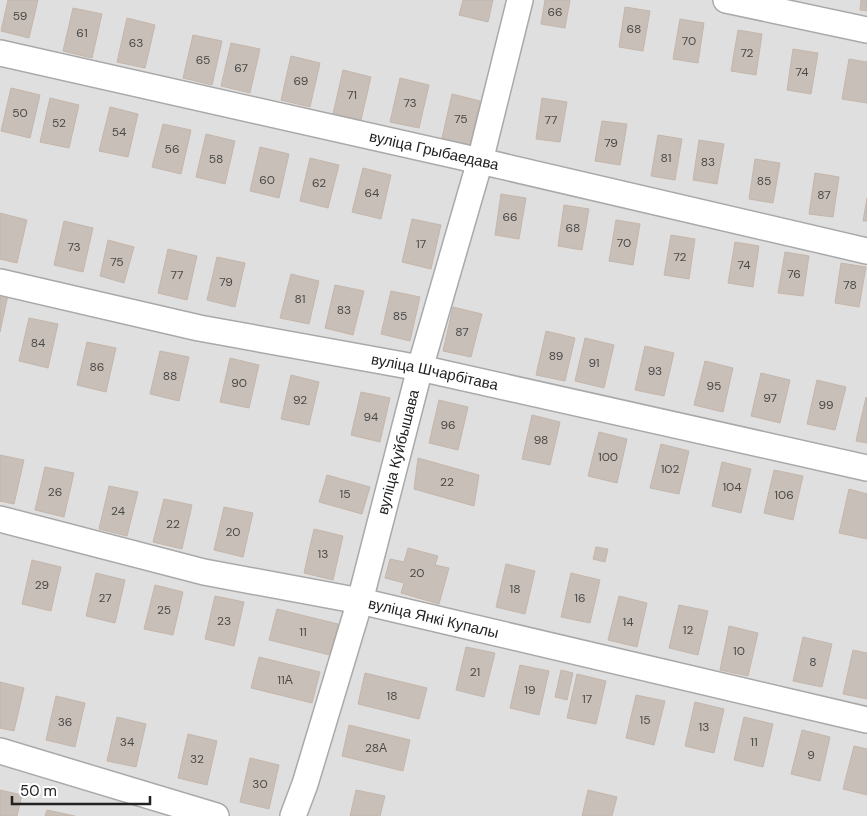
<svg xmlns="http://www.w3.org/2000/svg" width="867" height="816" font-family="'DM Sans',sans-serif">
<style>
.residential{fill:#e0dfdf}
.building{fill:#c7bfb8;stroke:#c4b6ab}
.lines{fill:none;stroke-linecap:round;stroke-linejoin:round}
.minor-casing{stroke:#a9a9a9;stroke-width:28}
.minor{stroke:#fff;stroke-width:25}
.labels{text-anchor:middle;stroke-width:4;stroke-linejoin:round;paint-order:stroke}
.number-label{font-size:12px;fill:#4b4948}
.street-label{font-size:15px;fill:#222;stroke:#fff}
</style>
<rect width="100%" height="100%" fill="#f2efe9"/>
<rect class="residential" x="0" y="0" width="867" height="816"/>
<g class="building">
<polygon points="8,0 38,0 29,38 1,31"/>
<polygon points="463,0 493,0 488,22 459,15"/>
<polygon points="545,0 570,0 565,28 541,24"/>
<polygon points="861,0 867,0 867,11 860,10"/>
<polygon points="625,7 650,11 643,51 619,47"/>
<polygon points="73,8 102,14 92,58 63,51"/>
<polygon points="127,18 155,25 145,68 117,62"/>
<polygon points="680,19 704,23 698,63 673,59"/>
<polygon points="738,30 762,34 756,75 731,71"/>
<polygon points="193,35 222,41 212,85 183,78"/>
<polygon points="231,43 260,49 250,93 221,86"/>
<polygon points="793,49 818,53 811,94 787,90"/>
<polygon points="291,56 320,63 310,107 281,100"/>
<polygon points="849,59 867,62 867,103 842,99"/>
<polygon points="343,70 371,77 361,120 333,114"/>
<polygon points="400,78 429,85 419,128 390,122"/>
<polygon points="11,88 40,95 30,138 1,131"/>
<polygon points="452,94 480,101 470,145 442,138"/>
<polygon points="50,98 79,105 69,148 40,142"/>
<polygon points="542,98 567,102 560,142 536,139"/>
<polygon points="110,107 138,114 128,157 99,151"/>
<polygon points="602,121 627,124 620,165 595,161"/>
<polygon points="163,124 191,130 181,174 152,167"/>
<polygon points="206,134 235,141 225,184 196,177"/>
<polygon points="658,135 682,139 675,180 651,176"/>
<polygon points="699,140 724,144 717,184 693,180"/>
<polygon points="260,147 289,154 279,198 250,191"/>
<polygon points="310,158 339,165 328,208 300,201"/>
<polygon points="755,159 780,163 773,203 749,199"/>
<polygon points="363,168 391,175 381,219 352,212"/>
<polygon points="815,173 839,177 833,217 809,214"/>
<polygon points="501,194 526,198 519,239 495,235"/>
<polygon points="867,198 867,221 863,221"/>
<polygon points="564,205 589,209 582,250 558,246"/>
<polygon points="0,213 27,220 17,263 0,259"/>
<polygon points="412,219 441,225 431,269 402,262"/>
<polygon points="616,220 640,224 633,265 609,261"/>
<polygon points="64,221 93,228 83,272 54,265"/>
<polygon points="671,235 695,239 689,279 664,275"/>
<polygon points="108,240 134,247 124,283 100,276"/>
<polygon points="735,242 759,246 753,287 728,283"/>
<polygon points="168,249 197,256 187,300 158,293"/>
<polygon points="785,252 809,256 803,296 778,293"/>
<polygon points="217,257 245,263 235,307 207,300"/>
<polygon points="841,263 866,267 859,307 835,303"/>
<polygon points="291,274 319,281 309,324 280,318"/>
<polygon points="335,285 364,291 353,335 325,328"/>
<polygon points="391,291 420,297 410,341 381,334"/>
<polygon points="0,294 8,295 0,332"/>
<polygon points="453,307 482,314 471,357 443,351"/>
<polygon points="29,318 58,324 48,368 19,361"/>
<polygon points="546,331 575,338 565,381 536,375"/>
<polygon points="585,338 614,345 604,388 575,381"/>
<polygon points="87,342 116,348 106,392 77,385"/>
<polygon points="645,346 674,353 664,396 635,390"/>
<polygon points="160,351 189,357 179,401 150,394"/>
<polygon points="230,358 259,365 249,408 220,402"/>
<polygon points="705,361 733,368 723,412 694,405"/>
<polygon points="761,373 790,380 780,423 751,416"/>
<polygon points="291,375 319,382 309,425 281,419"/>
<polygon points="817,380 846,387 835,430 807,424"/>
<polygon points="361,392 390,398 380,442 351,435"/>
<polygon points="866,397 867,398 867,443 856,441"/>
<polygon points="439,400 468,407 458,450 429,443"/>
<polygon points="532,415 560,422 550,465 522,459"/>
<polygon points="599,432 627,439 617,483 588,476"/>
<polygon points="661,444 689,451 679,494 650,488"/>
<polygon points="0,455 24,460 14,504 0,501"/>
<polygon points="418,458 479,475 474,506 414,489"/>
<polygon points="722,462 751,469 741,513 712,506"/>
<polygon points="45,467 74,473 64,517 35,510"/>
<polygon points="774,470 803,476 793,520 764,513"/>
<polygon points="327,475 370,487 362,514 319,502"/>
<polygon points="109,486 138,492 127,536 99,529"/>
<polygon points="849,489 867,494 867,539 839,533"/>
<polygon points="164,499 192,505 182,549 153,542"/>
<polygon points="224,507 253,513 243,557 214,550"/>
<polygon points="314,529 343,536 333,580 304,573"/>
<polygon points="596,547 608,549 605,562 593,559"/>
<polygon points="408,548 438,556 435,565 449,568 439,604 401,593 404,583 385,578 390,559 404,562"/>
<polygon points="32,560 61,567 51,611 22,604"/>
<polygon points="506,564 535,571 525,614 496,607"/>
<polygon points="96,573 125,580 115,623 86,616"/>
<polygon points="571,573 600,580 590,623 561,617"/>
<polygon points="155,585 183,592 173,635 144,629"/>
<polygon points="215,596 244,602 234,646 205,639"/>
<polygon points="619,596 647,603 637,647 608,640"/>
<polygon points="679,605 708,611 698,655 669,648"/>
<polygon points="277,609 338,624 330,655 269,640"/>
<polygon points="729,626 758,633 748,676 720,670"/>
<polygon points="803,637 832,644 822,687 793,681"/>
<polygon points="466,647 495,653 484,697 456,690"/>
<polygon points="853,650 867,653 867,699 843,694"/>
<polygon points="259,657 320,672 312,703 251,688"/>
<polygon points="520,665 549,671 539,715 510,708"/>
<polygon points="561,670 573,673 567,700 555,697"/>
<polygon points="365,673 427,688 419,719 358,704"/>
<polygon points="577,674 606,681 596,724 567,718"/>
<polygon points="0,682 24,688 14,731 0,728"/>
<polygon points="636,695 665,701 654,745 626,738"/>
<polygon points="56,696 85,703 75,747 46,740"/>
<polygon points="695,702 724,709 714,753 685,746"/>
<polygon points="117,717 146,724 136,767 107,761"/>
<polygon points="744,717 773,724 763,767 734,760"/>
<polygon points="349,725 410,740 403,771 342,756"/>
<polygon points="802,730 830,737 820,781 791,774"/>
<polygon points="188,734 217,741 207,785 178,778"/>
<polygon points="854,746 867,749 867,795 843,789"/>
<polygon points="250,758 279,765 269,809 240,802"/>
<polygon points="0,790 22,795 17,816 0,816"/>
<polygon points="356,790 385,796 380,816 350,816"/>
<polygon points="588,790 617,797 612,816 582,816"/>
<polygon points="47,810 75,816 45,816"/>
</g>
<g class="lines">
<g class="minor-casing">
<g id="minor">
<polyline points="726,0 867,30"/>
<path id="s1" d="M0,53L480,161L867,251"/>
<path id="s2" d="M0,282L199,328L420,368L867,468"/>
<path id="s3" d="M0,519L204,572L360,601L867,720"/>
<polyline points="0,751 216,816"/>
<path id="s4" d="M293,816L305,784L360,601L420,368L480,161L520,0"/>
</g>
</g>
<use href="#minor" class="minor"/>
</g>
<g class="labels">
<g class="number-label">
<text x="555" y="16">66</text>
<text x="20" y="20">59</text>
<text x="634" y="33">68</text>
<text x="82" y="37">61</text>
<text x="689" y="45">70</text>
<text x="136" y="47">63</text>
<text x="747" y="57">72</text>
<text x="203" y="64">65</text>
<text x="241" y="72">67</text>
<text x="802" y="76">74</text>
<text x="301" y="85">69</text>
<text x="352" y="99">71</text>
<text x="410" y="107">73</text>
<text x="20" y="117">50</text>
<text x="461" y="123">75</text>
<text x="551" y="124">77</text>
<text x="59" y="127">52</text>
<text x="119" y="136">54</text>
<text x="611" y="147">79</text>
<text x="172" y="153">56</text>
<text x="666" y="162">81</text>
<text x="216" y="163">58</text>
<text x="708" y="166">83</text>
<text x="267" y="184">60</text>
<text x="764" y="185">85</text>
<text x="319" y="187">62</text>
<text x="372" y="197">64</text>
<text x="824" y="199">87</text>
<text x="510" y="221">66</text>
<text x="573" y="232">68</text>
<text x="624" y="247">70</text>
<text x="421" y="248">17</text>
<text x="74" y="251">73</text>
<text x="680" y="261">72</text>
<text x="117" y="266">75</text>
<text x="744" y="269">74</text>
<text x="794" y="278">76</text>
<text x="177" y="279">77</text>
<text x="226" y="286">79</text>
<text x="850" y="289">78</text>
<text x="300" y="303">81</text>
<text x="344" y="314">83</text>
<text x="400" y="320">85</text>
<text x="462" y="336">87</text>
<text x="38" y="347">84</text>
<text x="556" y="360">89</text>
<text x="594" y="367">91</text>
<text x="97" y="371">86</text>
<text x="655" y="375">93</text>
<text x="170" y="380">88</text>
<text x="239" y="387">90</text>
<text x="714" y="390">95</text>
<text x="770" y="402">97</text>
<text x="300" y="404">92</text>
<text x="826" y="409">99</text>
<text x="371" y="421">94</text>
<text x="448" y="429">96</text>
<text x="541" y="444">98</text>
<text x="608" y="461">100</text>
<text x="670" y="473">102</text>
<text x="447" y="486">22</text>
<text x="732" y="491">104</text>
<text x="55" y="496">26</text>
<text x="345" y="498">15</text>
<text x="784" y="499">106</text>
<text x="118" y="515">24</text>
<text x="173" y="528">22</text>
<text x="233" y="536">20</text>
<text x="323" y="558">13</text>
<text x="417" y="577">20</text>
<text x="42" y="589">29</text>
<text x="515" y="593">18</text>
<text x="105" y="602">27</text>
<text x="580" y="602">16</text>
<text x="164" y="614">25</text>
<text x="224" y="625">23</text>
<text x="628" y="626">14</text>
<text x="688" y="634">12</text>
<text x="303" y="636">11</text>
<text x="739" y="655">10</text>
<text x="813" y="666">8</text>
<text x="475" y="676">21</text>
<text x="285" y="684">11А</text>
<text x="530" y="694">19</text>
<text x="392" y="700">18</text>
<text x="587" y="703">17</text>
<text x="645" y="724">15</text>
<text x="65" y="726">36</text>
<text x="704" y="731">13</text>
<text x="127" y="746">34</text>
<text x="754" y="746">11</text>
<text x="376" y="752">28А</text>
<text x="811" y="759">9</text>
<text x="197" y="763">32</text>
<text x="260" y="788">30</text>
</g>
<g class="street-label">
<text dy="5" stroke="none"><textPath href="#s1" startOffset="445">вуліца Грыбаедава</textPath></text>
<text dy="5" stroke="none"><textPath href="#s2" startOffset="444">вуліца Шчарбітава</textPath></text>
<text dy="5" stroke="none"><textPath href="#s4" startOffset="379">вуліца Куйбышава</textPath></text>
<text dy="5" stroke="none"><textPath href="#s3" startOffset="445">вуліца Янкі Купалы</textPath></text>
</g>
</g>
<path d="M12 796v8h138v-8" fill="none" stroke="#222222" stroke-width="2.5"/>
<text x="20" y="796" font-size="15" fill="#222222" stroke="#ffffff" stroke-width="4" paint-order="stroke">50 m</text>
</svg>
